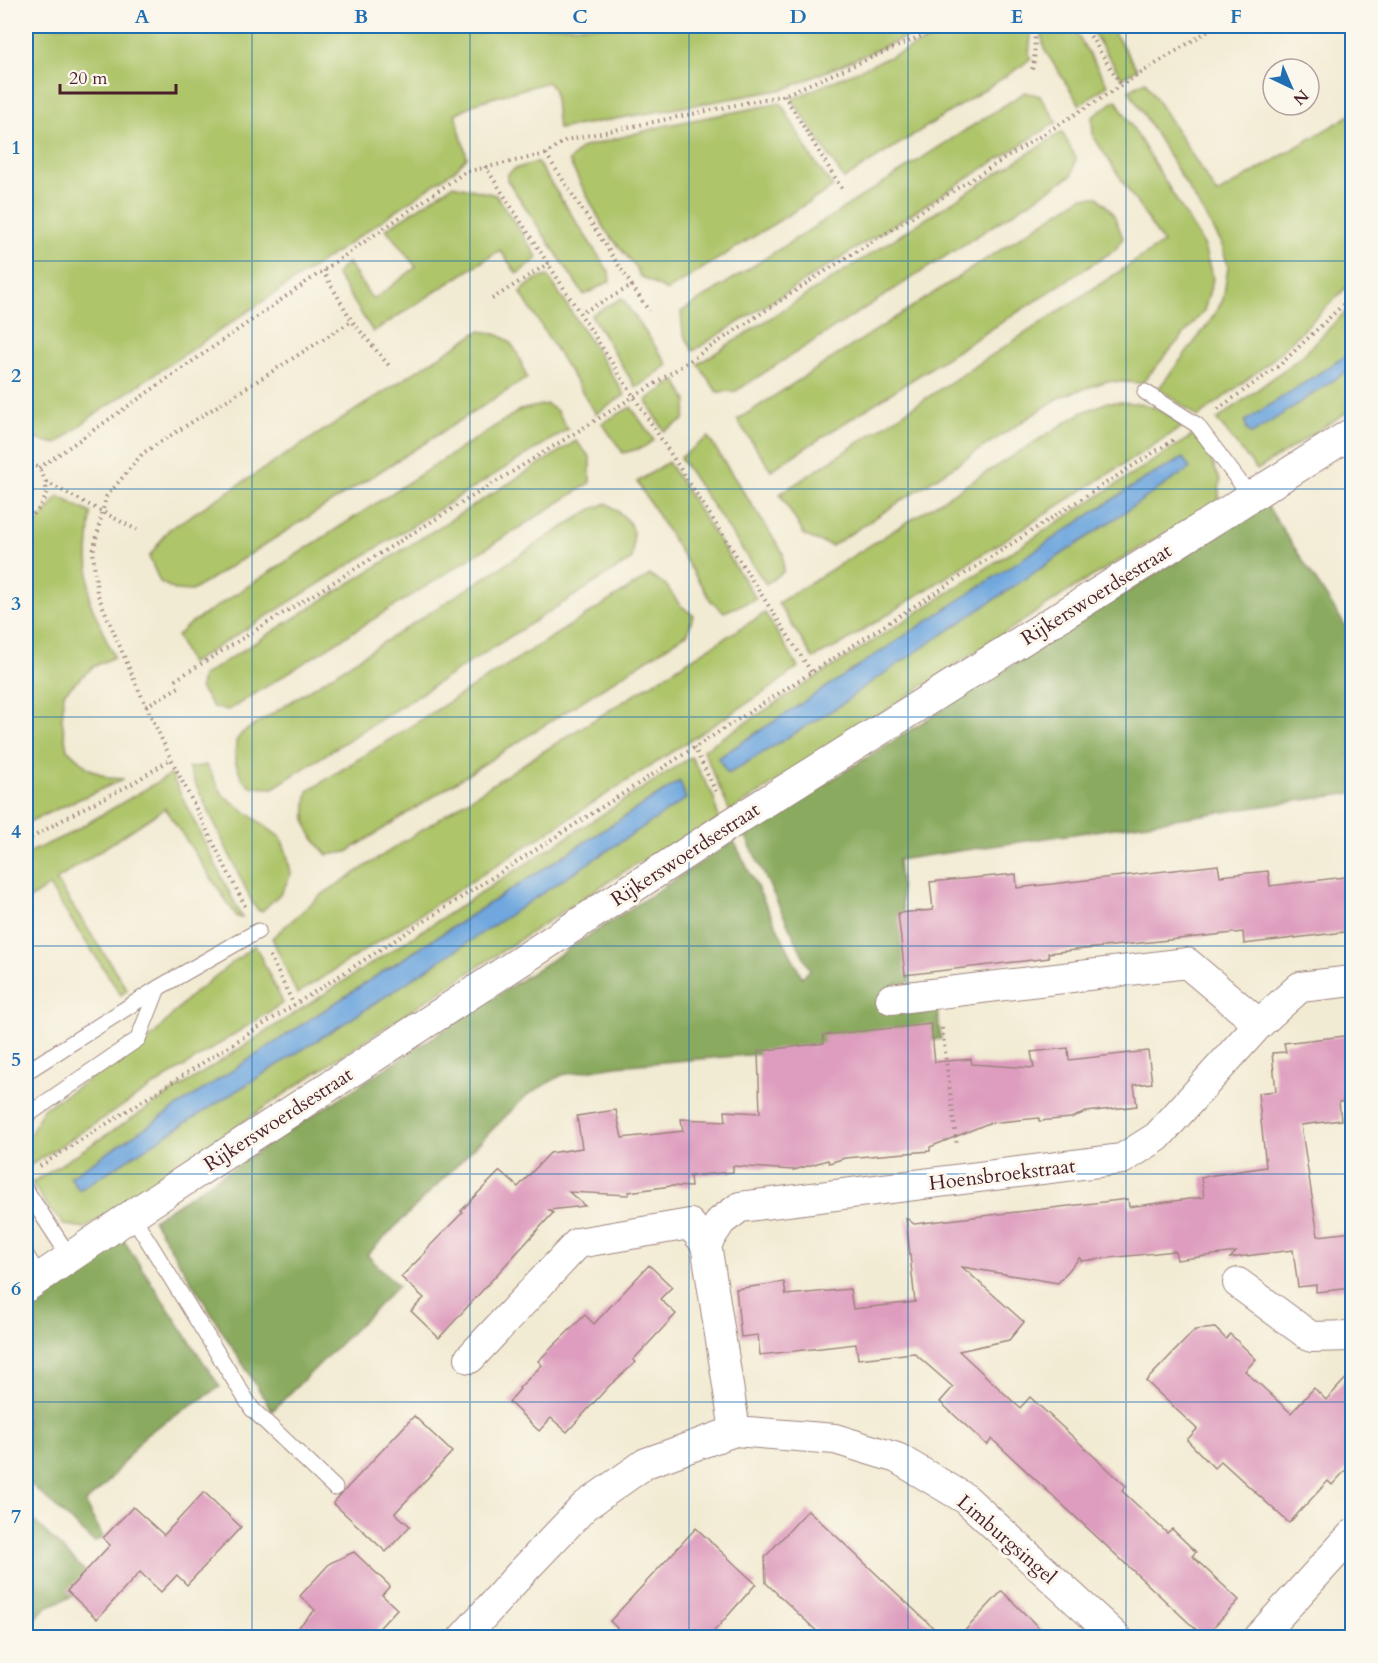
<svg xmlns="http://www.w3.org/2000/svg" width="1378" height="1663" font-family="Cardo,serif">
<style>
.green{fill:#aec56a;stroke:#7c724a;stroke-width:1.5;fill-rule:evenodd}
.forest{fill:#8aaa5e;stroke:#6a6444;stroke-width:1.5}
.water{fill:#70a7de;stroke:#5d6384;stroke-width:1.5}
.building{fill:#de9dbe}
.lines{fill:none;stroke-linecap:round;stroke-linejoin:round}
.lane-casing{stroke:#9e857f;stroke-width:17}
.street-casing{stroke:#9e857f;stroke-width:32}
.path{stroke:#9e857f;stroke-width:4;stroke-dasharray:1.5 4.5;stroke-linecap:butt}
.lane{stroke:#fff;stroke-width:15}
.street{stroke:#fff;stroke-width:30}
.grid{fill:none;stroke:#1f6fb2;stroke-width:1.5;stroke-opacity:0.55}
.labels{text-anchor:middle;stroke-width:6;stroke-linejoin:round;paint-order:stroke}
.street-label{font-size:20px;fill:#4a1f2b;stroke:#fbf7ec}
.neatline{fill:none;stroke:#1f6fb2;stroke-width:2}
.grid-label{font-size:20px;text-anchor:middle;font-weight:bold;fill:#1f6fb2}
</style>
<rect width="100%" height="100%" fill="#fbf7ec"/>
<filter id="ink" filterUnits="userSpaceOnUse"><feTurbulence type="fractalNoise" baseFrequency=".0167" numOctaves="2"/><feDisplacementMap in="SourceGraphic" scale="12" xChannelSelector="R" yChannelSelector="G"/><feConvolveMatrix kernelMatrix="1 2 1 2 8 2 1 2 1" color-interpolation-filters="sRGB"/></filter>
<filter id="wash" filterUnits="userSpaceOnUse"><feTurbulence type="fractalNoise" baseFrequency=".008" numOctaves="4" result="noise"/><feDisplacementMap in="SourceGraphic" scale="24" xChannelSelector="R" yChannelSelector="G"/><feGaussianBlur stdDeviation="1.35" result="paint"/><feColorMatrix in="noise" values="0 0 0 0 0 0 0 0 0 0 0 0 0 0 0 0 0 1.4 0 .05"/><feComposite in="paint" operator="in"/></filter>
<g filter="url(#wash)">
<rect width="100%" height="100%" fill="#f2ebd3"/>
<g class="green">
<polygon points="26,26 932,26 785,89 558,129 554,90 548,82 478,102 455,114 467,157 456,169 341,249 91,417 57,444 38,440 26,433"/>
<polygon points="961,26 1032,26 1029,54 1031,58 1019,68 844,179 792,99"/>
<polygon points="1044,26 1072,26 1108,85 1080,105 1044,49 1042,36"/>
<polygon points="1089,26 1110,26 1137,69 1122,78"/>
<polygon points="1145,81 1217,194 1352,114 1352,282 1270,362 1198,417 1159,388 1209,323 1223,300 1228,267 1221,242 1129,90"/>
<polygon points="1025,92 1040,96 1057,122 693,351 683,333 681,312"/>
<polygon points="1116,100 1203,244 1213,279 1204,311 1142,383 1107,381 1060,397 832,546 805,536 780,494 1163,243 1093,136 1092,117"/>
<polygon points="781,103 812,158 833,187 667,291 640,276 635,266 605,230 569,161 581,148 667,125"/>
<polygon points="1062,132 1076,158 1072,175 736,391 717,392 698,364"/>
<polygon points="537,162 609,272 610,281 584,295 507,180 507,175 514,169"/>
<polygon points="453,185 496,195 538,258 517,274 500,250 373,332 336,274 348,263 373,300 416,267 386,229"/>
<polygon points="1082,197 1098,197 1113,213 1123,238 1115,250 771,470 737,420"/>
<polygon points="548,276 625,395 596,414 520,292 536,279"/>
<polygon points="622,298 668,365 636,388 591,315"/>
<polygon points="1352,305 1352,352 1245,422 1326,385 1352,368 1352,409 1257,470 1217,420 1301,357"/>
<path d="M479,331C515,335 515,348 527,378L192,591L175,590L160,582L149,557L168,530Z"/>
<polygon points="676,380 687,401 684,420 664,431 646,400"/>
<path d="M1108,402C1139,402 1160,403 1182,427L838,646L813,658L778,603L1081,413Z"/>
<polygon points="547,404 557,411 568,429 190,664 177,636 188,625 520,410"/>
<polygon points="631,407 654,440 642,448 623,453 602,423"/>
<path d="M1195,434L1209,456L1220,480L1218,502L1078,585L730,812L703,750ZM1190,468L861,689L844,703L728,774L723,766Z"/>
<polygon points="708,437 783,553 783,572 766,584 680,458"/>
<polygon points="576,441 590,457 590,483 229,710 213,707 200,688 202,676"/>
<polygon points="668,462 756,599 724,612 711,601 637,482"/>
<path d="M58,496L91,513L88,553L90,602L114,657L93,667L64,693L62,720L67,749L88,768L109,778L124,779L26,823V530C39,521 50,510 58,496Z"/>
<path d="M607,503C634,524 635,523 632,559L273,788L252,787L243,780L235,761L236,741L242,733L590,510Z"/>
<path d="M650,575L666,585L679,604L693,615L688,633L347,852L327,855C306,831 302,824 308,791Z"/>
<polygon points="765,613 798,667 771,688 297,994 272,938 321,895 536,756"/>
<path d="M691,757L713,795L719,820L634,865L314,1074L86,1228L65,1225L50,1210L32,1183ZM680,781L354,1017L79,1190L71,1177L367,982Z"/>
<polygon points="206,765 223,795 281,838 287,854 291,874 282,892 262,911 259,911 253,904 188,768"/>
<polygon points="171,774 242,918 237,917 165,808 56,880 127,989 121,995 49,886 26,901 26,854 69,834"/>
<polygon points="255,945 283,1003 26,1168 26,1143 43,1109 148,1041 188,998"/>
</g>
<g class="forest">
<polygon points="1266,504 1352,636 1352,793 898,860 910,982 895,984 900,1015 937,1011 941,1039 616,1066 562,1075 527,1095 367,1255 398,1286 272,1411 153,1220 734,841 802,977 810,970 745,835"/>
<polygon points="124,1241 220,1387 146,1434 107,1483 85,1503 103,1538 94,1542 26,1480 26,1307 102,1255 111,1246"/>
<polygon points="26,1513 99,1585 46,1607 26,1628"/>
</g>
<g class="water">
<polygon points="1352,352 1352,368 1252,434 1247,430 1245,421"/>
<polygon points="1183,458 1190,468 861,689 844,703 728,774 718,758 1141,481"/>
<polygon points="680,781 686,799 354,1017 79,1190 70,1177 367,982"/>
</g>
<g id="blocks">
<g class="building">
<polygon points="1218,865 1220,876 1268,871 1270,886 1353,876 1353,931 1244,944 1243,932 1048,953 1049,958 905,975 898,913 933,910 930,882 1016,874 1017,888"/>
<polygon points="931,1024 935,1062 971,1059 972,1064 1034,1068 1031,1052 1068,1048 1069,1060 1148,1051 1152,1083 1134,1085 1137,1106 1086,1112 1071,1118 1039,1121 1039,1118 989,1123 930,1147 930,1151 845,1158 829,1163 828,1160 794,1170 733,1166 733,1172 690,1176 691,1187 671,1186 629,1192 629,1195 569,1192 585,1206 549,1210 553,1213 439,1338 411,1311 424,1298 401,1277 426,1252 425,1251 463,1212 461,1211 474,1197 500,1171 518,1187 550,1153 582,1148 577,1116 616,1110 622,1138 683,1131 681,1119 726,1121 725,1111 760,1113 758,1051 824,1043 823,1035"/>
<polygon points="1353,1035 1353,1100 1339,1102 1341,1120 1301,1125 1318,1236 1353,1232 1353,1288 1316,1292 1316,1285 1298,1287 1293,1250 1230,1258 1236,1252 1177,1260 1175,1251 1081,1261 1080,1257 1058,1283 962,1267 1024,1322 1009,1340 959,1351 1020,1408 1030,1397 1126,1486 1122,1491 1167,1533 1172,1529 1196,1552 1192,1556 1239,1600 1204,1637 992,1439 987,1445 940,1402 953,1387 914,1353 858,1359 856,1344 760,1355 758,1335 741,1337 736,1289 784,1282 786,1295 850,1289 853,1309 915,1302 906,1218 914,1224 1128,1199 1129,1207 1204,1197 1201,1177 1266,1167 1258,1093 1276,1091 1272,1053 1286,1052 1284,1043"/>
<polygon points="649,1265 672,1287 660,1299 676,1314 633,1360 636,1362 609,1386 567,1432 551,1418 539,1431 509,1402 520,1389 519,1388 542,1365 538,1361 585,1315 594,1324"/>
<polygon points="1215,1328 1226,1339 1230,1334 1256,1359 1245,1371 1291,1413 1314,1388 1326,1400 1353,1371 1353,1462 1332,1485 1328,1481 1289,1523 1221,1461 1214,1468 1187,1440 1197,1429 1146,1381 1195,1330"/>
<polygon points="414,1416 452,1452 395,1513 410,1526 386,1552 333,1503"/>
<polygon points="204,1492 241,1527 187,1585 177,1575 161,1592 140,1572 97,1619 67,1591 110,1545 103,1538 133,1507 164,1535"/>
<polygon points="808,1510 835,1535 944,1638 824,1638 766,1583 765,1557"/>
<polygon points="696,1528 756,1584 708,1638 627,1638 610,1621"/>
<polygon points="354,1552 390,1586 382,1595 397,1609 370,1638 288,1638 315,1610 300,1596 330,1563"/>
<polygon points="1002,1591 1049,1638 958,1638"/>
</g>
</g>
</g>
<g filter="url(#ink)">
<use href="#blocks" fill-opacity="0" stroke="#9e857f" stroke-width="1.5"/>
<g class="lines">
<g class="lane-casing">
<g id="lane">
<polyline points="1145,392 1197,425 1251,497"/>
<polyline points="26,1072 158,988 258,931"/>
<polyline points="26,1116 138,1039 158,988"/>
<polyline points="26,1190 69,1256"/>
<polyline points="132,1215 252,1409 335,1488"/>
<polyline points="26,1255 40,1277"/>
</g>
</g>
<g class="street-casing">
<g id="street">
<polyline points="891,999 1187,963 1259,1024"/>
<polyline points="1238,1283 1311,1337 1352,1336"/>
<polyline points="26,1287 132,1215 732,823 1352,433"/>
<polyline points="470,1358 578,1243 690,1224 706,1244"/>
<polyline points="735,1431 706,1244 721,1221 740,1207 1122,1159 1157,1137 1259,1024 1300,987 1352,981"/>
<polyline points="463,1638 521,1573 585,1506 646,1463 735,1431 835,1439 897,1458 966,1499 1117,1638"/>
<polyline points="1258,1638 1352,1535"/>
</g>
</g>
<g class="path">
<polyline points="1084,26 1122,86"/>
<path d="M1032,69C1037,54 1032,40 1037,26"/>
<polyline points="784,95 842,189"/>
<polyline points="546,154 632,286 581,313"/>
<polyline points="485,166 812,673"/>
<polyline points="325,270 325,275 352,321 391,368"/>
<polyline points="632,286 649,311"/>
<polyline points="492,299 549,263"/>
<polyline points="1218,409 1280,365 1352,296"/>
<path d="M26,459C53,473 53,504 26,519"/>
<polyline points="39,468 465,172 546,154 566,140 784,95 945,26"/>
<polyline points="46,482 137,530"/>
<polyline points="175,680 656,383 819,275 1216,26"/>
<polyline points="146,706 179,687"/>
<polyline points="694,747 716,792"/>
<polyline points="26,841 78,811 130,785 171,759"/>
<polyline points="245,906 171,759 136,684 97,593 93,552 106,497 143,453 352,321"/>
<polyline points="270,956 294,1005"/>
<polyline points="942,1028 957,1146"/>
<polyline points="40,1166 294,1005 1173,440"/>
</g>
<use href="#lane" class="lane"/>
<use href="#street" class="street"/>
</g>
</g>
<path class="grid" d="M252,26V1638M470,26V1638M689,26V1638M908,26V1638M1126,26V1638M26,261H1352M26,489H1352M26,717H1352M26,946H1352M26,1174H1352M26,1402H1352"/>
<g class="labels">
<g class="street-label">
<text transform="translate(1096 594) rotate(-32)" y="7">Rijkerswoerdsestraat</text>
<text transform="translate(685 854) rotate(-33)" y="7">Rijkerswoerdsestraat</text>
<text transform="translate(278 1119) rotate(-33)" y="7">Rijkerswoerdsestraat</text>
<text transform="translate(1002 1174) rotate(-7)" y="7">Hoensbroekstraat</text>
<text transform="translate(1007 1539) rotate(41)" y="7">Limburgsingel</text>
</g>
</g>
<rect width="1378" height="1663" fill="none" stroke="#fbf7ec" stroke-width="66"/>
<g transform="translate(1291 87) rotate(136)"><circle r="28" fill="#fbf7ec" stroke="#b4a19f" stroke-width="1.5"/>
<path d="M0-4.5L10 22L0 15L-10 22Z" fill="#1f6fb2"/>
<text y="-9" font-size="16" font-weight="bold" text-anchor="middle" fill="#4a1f2b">N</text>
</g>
<path d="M60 84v9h116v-9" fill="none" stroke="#4a1f2b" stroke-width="3"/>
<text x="69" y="84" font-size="18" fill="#4a1f2b" stroke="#fbf7ec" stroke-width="4.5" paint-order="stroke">20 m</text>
<rect x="33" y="33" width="1312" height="1597" class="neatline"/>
<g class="grid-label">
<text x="142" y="23">A</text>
<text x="361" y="23">B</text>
<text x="580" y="23">C</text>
<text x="798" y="23">D</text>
<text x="1017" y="23">E</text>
<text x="1236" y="23">F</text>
<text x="16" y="154">1</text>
<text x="16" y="382">2</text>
<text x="16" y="610">3</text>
<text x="16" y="838">4</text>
<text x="16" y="1066">5</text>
<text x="16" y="1295">6</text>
<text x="16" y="1523">7</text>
</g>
</svg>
